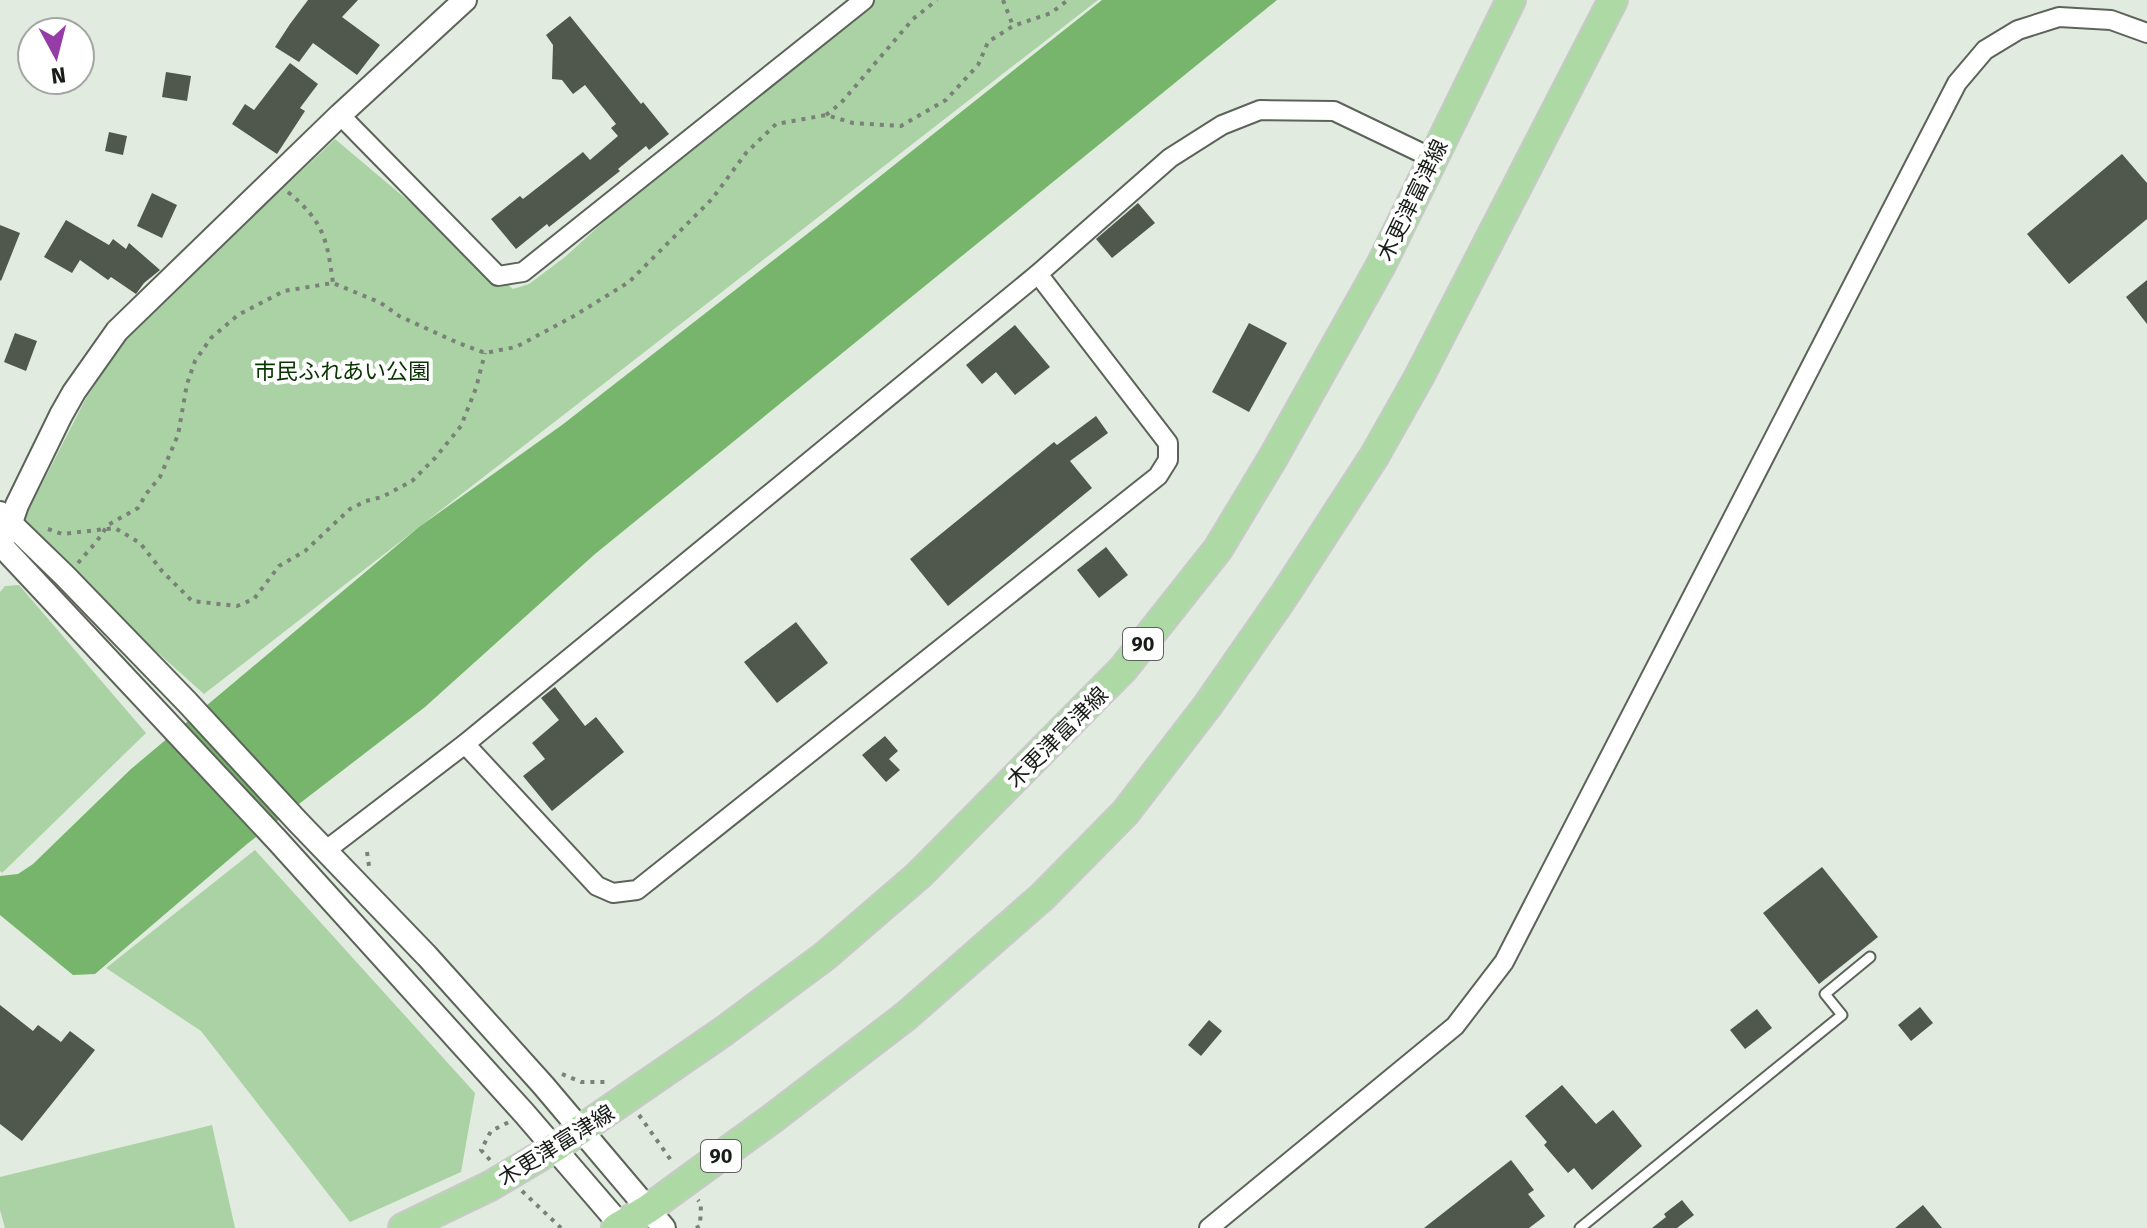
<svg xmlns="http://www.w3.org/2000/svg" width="2147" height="1228" font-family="'Fira Sans','Noto Sans JP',sans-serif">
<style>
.green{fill:#abd2a4}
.water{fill:#76b56b}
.building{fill:#50584e}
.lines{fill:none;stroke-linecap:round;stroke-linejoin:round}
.service-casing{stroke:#5c645a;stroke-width:13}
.minor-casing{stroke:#5c645a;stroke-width:22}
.tertiary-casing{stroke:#5c645a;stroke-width:26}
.primary-casing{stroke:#c8c9c8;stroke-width:32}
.path{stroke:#7a8179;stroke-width:4;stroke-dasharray:4 6;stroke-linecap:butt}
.service{stroke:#fff;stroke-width:9}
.minor{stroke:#fff;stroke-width:18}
.tertiary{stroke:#fff;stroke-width:22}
.primary{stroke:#acd9a4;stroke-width:28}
.labels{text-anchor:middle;stroke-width:8;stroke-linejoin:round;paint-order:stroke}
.shield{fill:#fff;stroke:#5e615e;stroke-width:2}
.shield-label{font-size:20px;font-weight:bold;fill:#191d19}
.street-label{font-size:22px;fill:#191d19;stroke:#fff}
.park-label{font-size:22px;fill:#083401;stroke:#fff}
</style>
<rect width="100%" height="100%" fill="#e1ebdf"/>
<g class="green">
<polygon points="873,0 1098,0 204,694 66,571 26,526 24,519 85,400 126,338 335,139 513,289 529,284 565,257 621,206 731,119"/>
<polygon points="19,585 146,733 2,873 0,871 0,592 5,586"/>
<polygon points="255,850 475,1093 461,1172 350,1222 201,1031 106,968"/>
<polygon points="212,1125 235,1228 5,1228 0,1210 0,1177"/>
</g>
<polygon class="water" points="1102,0 1277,0 595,554 425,707 247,844 95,974 73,975 0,915 0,876 18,874 33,864 131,769 419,527 562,425 825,220"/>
<g class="building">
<polygon points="308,0 358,0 342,17 380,45 357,75 313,43 299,62 275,47 290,24"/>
<polygon points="570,16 641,104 643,102 669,134 649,150 646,146 618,169 620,171 549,227 547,224 516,249 491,219 520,196 523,199 583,152 590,160 618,136 611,128 616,124 585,85 573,94 562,80 552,79 553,45 546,35"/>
<polygon points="290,63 318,84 300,108 305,111 277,154 232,124 245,104 254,110"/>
<polygon points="166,72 191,76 187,101 162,97"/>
<polygon points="109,132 127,136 123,155 105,151"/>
<polygon points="2122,154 2147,183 2147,219 2069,284 2027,234"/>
<polygon points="152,193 177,205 162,238 137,226"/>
<polygon points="1138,203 1155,223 1112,258 1096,239"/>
<polygon points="66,220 109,245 113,239 126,249 129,243 160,270 144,283 136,294 111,277 108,280 80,260 72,273 44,257"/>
<polygon points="0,225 20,233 1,281 0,280"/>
<polygon points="2147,280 2147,324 2126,297"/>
<polygon points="1249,323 1287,343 1249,412 1212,392"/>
<polygon points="1015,325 1050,367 1015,395 996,372 982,384 966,365"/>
<polygon points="15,333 37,341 26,371 4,362"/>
<polygon points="1096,416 1108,433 1070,461 1092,488 948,606 910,559 1054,442 1057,445"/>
<polygon points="1106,547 1128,575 1099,598 1077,570"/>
<polygon points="796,622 828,663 777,703 744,662"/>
<polygon points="555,687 585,726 596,717 624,752 552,811 523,776 545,759 532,743 559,720 541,698"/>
<polygon points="885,736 898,751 889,759 900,770 886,782 862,755"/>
<polygon points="1822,867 1878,937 1819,984 1763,913"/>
<polygon points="0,1005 33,1031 38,1025 61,1042 70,1031 95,1050 22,1141 0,1124"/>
<polygon points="1920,1007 1933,1023 1911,1041 1898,1025"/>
<polygon points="1757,1009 1772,1028 1745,1049 1730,1030"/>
<polygon points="1209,1020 1222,1031 1201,1056 1188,1045"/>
<polygon points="1562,1085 1596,1124 1613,1110 1642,1146 1592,1190 1574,1168 1568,1173 1544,1145 1547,1142 1525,1116"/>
<polygon points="1511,1160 1534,1190 1528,1194 1545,1216 1529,1228 1424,1228"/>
<polygon points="1682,1200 1694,1215 1677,1228 1652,1228 1666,1217 1664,1214"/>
<polygon points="1923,1205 1942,1228 1895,1228"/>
</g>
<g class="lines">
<g class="service-casing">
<polyline id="service" points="1580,1228 1842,1015 1825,994 1870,957"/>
</g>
<g class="minor-casing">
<g id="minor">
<polyline points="340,115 498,276 523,272 864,0"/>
<polyline points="465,744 597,886 613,893 637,890 1158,476 1168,460 1168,443 1038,274"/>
<polyline points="325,851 465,744 1038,274 1170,158 1222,125 1260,110 1334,111 1432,158"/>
<polyline points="1209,1228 1455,1026 1504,962 1957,83 1985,50 2018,30 2059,17 2111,20 2147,33"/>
</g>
</g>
<g class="tertiary-casing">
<g id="tertiary">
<polyline points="0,513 65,576 187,702 297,821 427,956 543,1085 664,1228"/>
<polyline points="7,534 17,505 61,415 74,392 117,331 340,115 465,0"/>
<polyline points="0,544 277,840 524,1113 623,1228"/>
</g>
</g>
<g class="primary-casing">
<g id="primary">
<polyline points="403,1228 490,1186 554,1148 724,1031 825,956 919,875 1123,669 1218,549 1274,456 1381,265 1511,0"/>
<polyline points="616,1228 648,1209 773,1118 906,1016 1042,897 1125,813 1208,705 1283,597 1375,455 1419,377 1613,0"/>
</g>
</g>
<g class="path">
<polyline points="1003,0 1013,26"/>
<polyline points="826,115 841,103 913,19 937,0"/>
<path d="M288,192C324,222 327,239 333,283"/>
<polyline points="48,529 62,534 115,528 140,543 162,571 192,601 237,606 254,599 279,566 305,551 350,509 366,501 382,497 412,481 435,458 461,426 476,388 485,353"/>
<polyline points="78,563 97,541 108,525 138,508 146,494 160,477 178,435 187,384 195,361 211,338 238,315 284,291 333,283 381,303 399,316 456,342 485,353 516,347 574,316 629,282 712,199 746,153 776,124 826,115 853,123 901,126 946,100 978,65 988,42 1013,26 1051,13 1068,0"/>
<polyline points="367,852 369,866"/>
<polyline points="562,1074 581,1082 607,1082"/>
<polyline points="639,1115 673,1163"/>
<polyline points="490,1160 481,1150 491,1131 509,1122"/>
<polyline points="522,1191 561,1228"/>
<polyline points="696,1228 700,1226 701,1204 698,1200"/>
</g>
<use href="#service" class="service"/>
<use href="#minor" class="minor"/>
<use href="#tertiary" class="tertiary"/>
<use href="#primary" class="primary"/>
</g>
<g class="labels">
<g class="shield">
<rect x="1123" y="628" width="40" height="32" rx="6"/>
<rect x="701" y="1140" width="40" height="32" rx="6"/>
</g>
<g class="shield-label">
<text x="1143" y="651">90</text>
<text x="721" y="1163">90</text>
</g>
<g class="street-label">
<text transform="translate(1412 200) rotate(-64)" y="8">木更津富津線</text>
<text transform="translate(1057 737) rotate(-45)" y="8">木更津富津線</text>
<text transform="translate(556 1145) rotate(-32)" y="8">木更津富津線</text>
</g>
<g class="park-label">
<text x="342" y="379">市民ふれあい公園</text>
</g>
</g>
<g transform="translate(56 56) rotate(173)"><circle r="38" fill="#ffffff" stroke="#a3a5a3" stroke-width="2"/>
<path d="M0-6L14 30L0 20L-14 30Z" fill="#963ca7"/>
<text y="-12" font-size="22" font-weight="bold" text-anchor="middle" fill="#191d19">N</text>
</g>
</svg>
